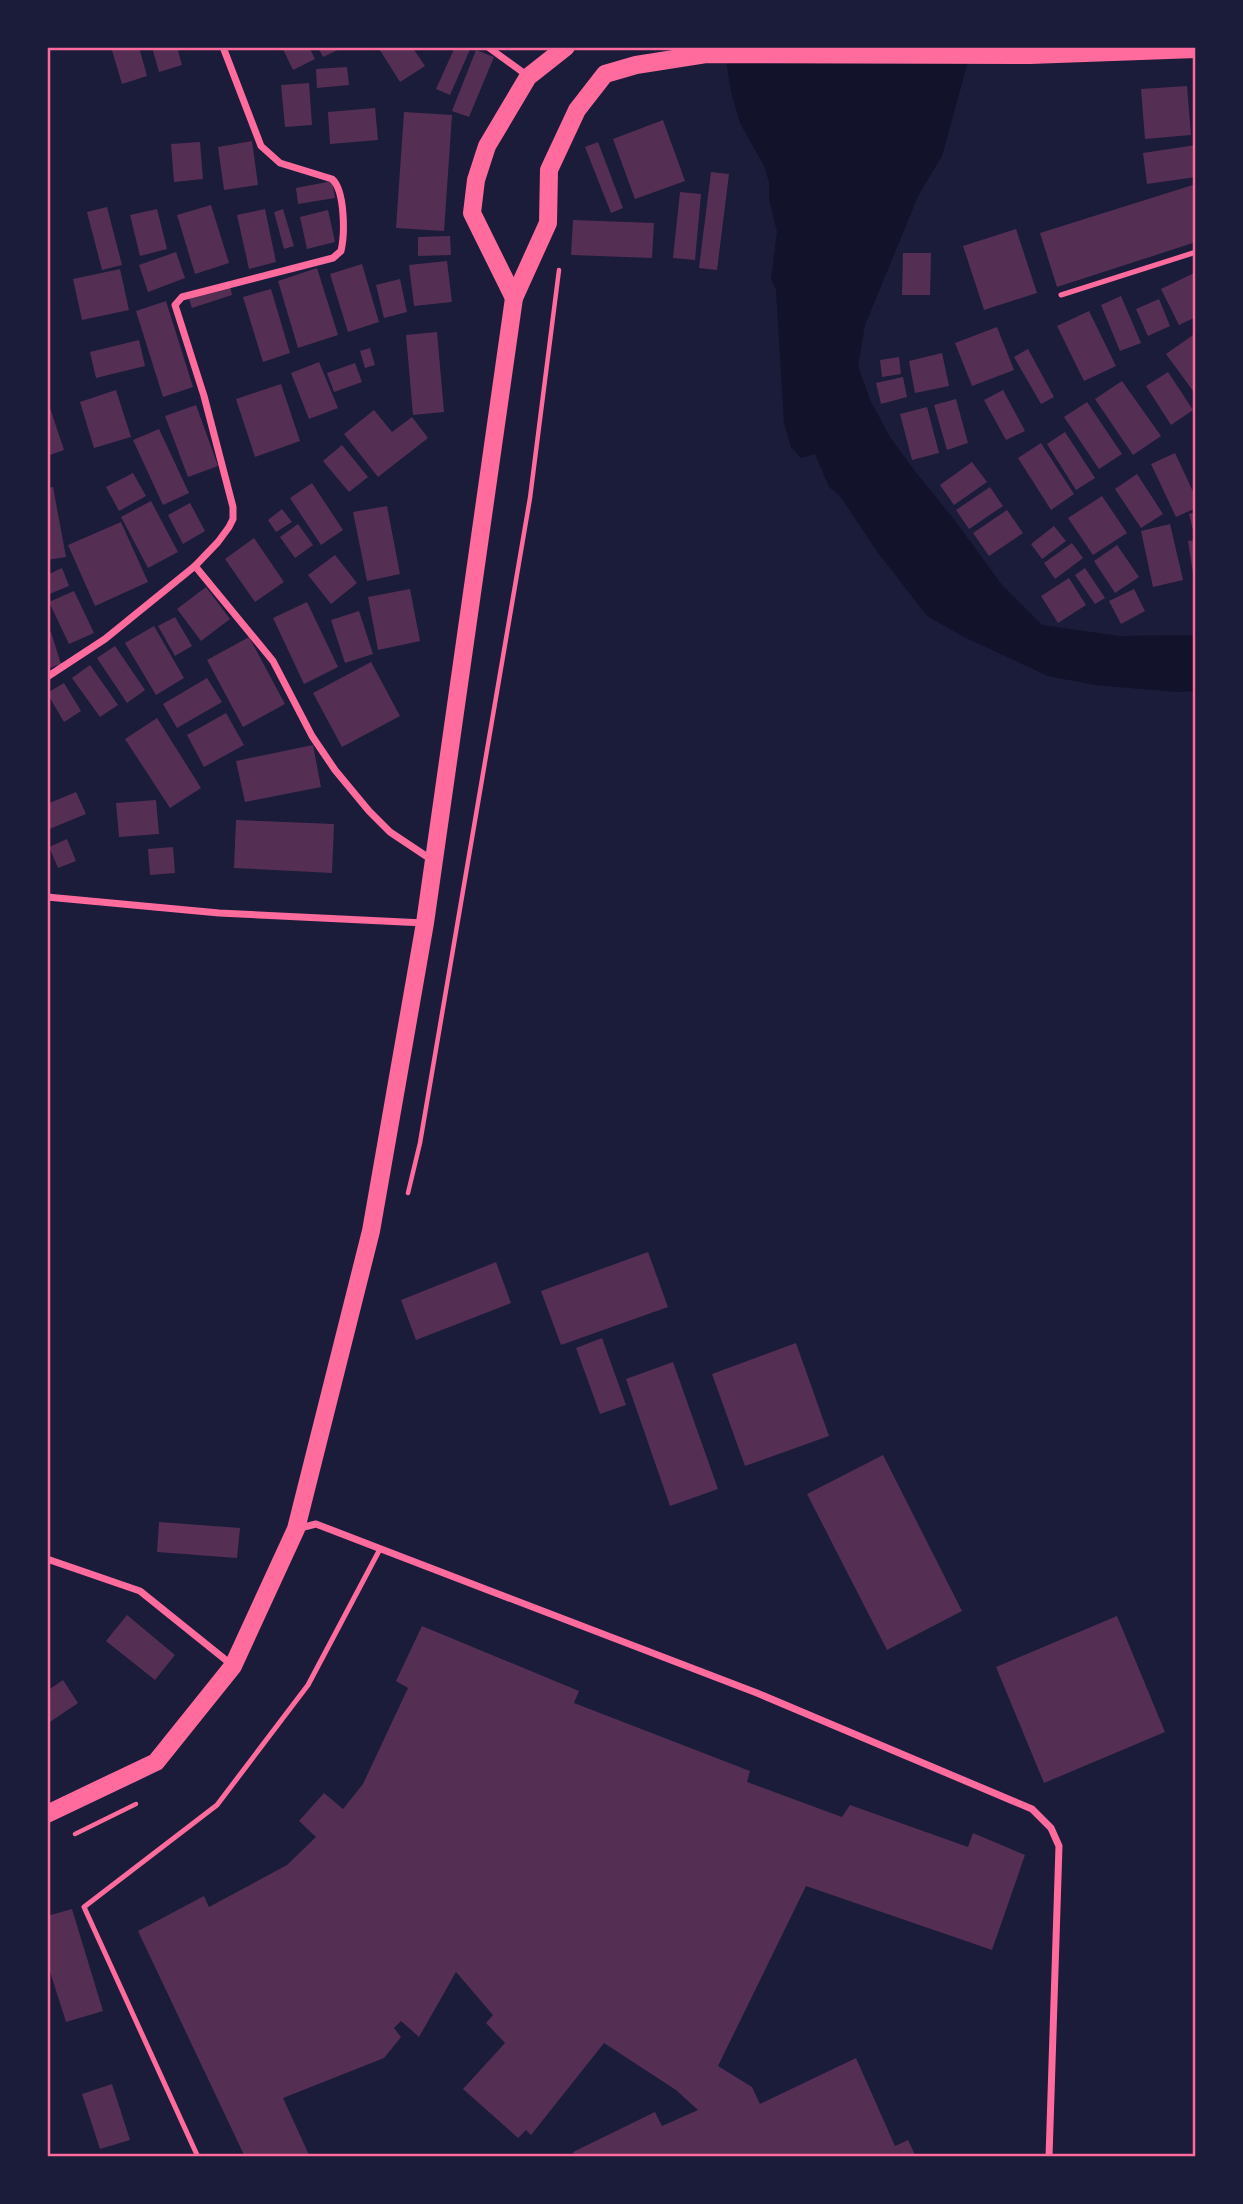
<svg xmlns="http://www.w3.org/2000/svg" width="1243" height="2204" font-family="'Nunito Sans',sans-serif">
<style>
.water{fill:#12122b}
.building{fill:#542f53}
.lines{fill:none;stroke-linecap:round;stroke-linejoin:round}
.path{stroke:#ff6b9d;stroke-width:4.5}
.service{stroke:#ff6b9d;stroke-width:5}
.minor{stroke:#ff6b9d;stroke-width:7}
.primary{stroke:#ff6b9d;stroke-width:18}
.neatline{fill:none;stroke:#ff6b9d;stroke-width:2.5}
</style>
<rect width="100%" height="100%" fill="#1b1b3a"/>
<polygon class="water" points="724,47 972,47 942,156 919,194 865,325 858,366 870,400 890,437 914,470 956,522 1002,585 1042,625 1119,636 1196,635 1196,691 1177,692 1095,685 1048,676 964,637 927,616 876,550 840,496 829,487 815,454 801,458 791,447 784,423 776,290 771,279 777,232 769,198 769,182 764,166 740,123 731,92"/>
<g class="building">
<polygon points="111,47 139,47 147,76 122,84"/>
<polygon points="152,47 177,47 182,65 159,72"/>
<polygon points="282,47 309,47 315,59 293,70"/>
<polygon points="318,47 344,47 323,57"/>
<polygon points="378,47 412,47 425,66 400,82"/>
<polygon points="455,47 471,47 450,95 436,89"/>
<polygon points="476,50 494,57 469,117 452,111"/>
<polygon points="347,67 349,85 317,88 316,69"/>
<polygon points="309,83 312,125 285,127 281,85"/>
<polygon points="1187,86 1191,135 1145,139 1141,89"/>
<polygon points="375,108 378,140 330,144 328,112"/>
<polygon points="404,112 452,115 444,231 396,228"/>
<polygon points="663,120 685,181 635,199 613,139"/>
<polygon points="252,141 258,185 224,190 218,147"/>
<polygon points="200,142 203,179 174,182 171,144"/>
<polygon points="598,142 623,208 611,213 585,147"/>
<polygon points="1196,145 1196,177 1147,184 1143,153"/>
<polygon points="711,172 729,174 717,270 699,268"/>
<polygon points="332,181 335,198 298,204 296,188"/>
<polygon points="1196,184 1196,242 1057,287 1040,233"/>
<polygon points="680,192 701,194 695,260 673,258"/>
<polygon points="211,205 229,263 195,274 177,215"/>
<polygon points="107,207 122,265 102,270 87,212"/>
<polygon points="157,209 167,249 140,256 130,215"/>
<polygon points="265,209 276,262 249,269 237,215"/>
<polygon points="283,209 294,246 284,249 274,212"/>
<polygon points="328,210 335,242 307,249 300,217"/>
<polygon points="573,220 654,223 652,258 571,255"/>
<polygon points="1016,229 1037,293 984,310 963,246"/>
<polygon points="450,236 451,255 418,256 418,237"/>
<polygon points="176,252 185,278 148,292 139,265"/>
<polygon points="903,253 931,253 930,295 902,295"/>
<polygon points="447,261 452,302 414,306 409,265"/>
<polygon points="362,264 379,322 348,332 330,274"/>
<polygon points="317,268 338,335 298,348 278,281"/>
<polygon points="120,269 129,310 82,320 73,279"/>
<polygon points="1196,272 1196,317 1179,325 1161,289"/>
<polygon points="400,279 407,312 384,318 376,285"/>
<polygon points="230,286 232,295 192,308 189,299"/>
<polygon points="271,289 290,353 263,362 243,297"/>
<polygon points="1121,296 1141,343 1120,351 1101,305"/>
<polygon points="1159,299 1170,326 1148,336 1136,309"/>
<polygon points="166,301 193,387 163,397 136,311"/>
<polygon points="1089,311 1116,366 1084,381 1057,326"/>
<polygon points="997,327 1014,370 972,386 955,343"/>
<polygon points="437,332 444,412 413,415 406,335"/>
<polygon points="1193,335 1196,339 1196,395 1166,354"/>
<polygon points="139,340 145,366 96,378 90,352"/>
<polygon points="370,348 375,365 365,368 360,351"/>
<polygon points="1028,349 1054,397 1041,404 1014,357"/>
<polygon points="942,353 949,386 915,393 909,361"/>
<polygon points="899,357 901,374 882,377 880,360"/>
<polygon points="319,362 338,408 309,419 291,373"/>
<polygon points="355,363 362,382 334,392 327,373"/>
<polygon points="1168,372 1193,410 1171,425 1146,386"/>
<polygon points="903,377 907,397 881,404 876,383"/>
<polygon points="1122,381 1161,436 1133,455 1095,399"/>
<polygon points="281,384 300,441 255,457 236,399"/>
<polygon points="116,390 131,437 94,448 80,402"/>
<polygon points="1003,390 1025,431 1006,440 984,400"/>
<polygon points="47,399 64,450 47,456"/>
<polygon points="956,399 968,443 947,450 934,405"/>
<polygon points="1087,402 1122,454 1099,469 1064,417"/>
<polygon points="196,405 218,466 188,477 165,416"/>
<polygon points="927,407 939,453 912,460 900,414"/>
<polygon points="374,410 392,432 412,417 428,438 378,477 344,434"/>
<polygon points="159,429 189,493 163,505 133,440"/>
<polygon points="1065,432 1095,478 1076,490 1047,444"/>
<polygon points="1041,443 1074,494 1051,510 1018,458"/>
<polygon points="342,445 368,477 349,492 323,461"/>
<polygon points="1175,453 1196,498 1196,508 1176,517 1151,464"/>
<polygon points="972,462 987,482 954,505 940,485"/>
<polygon points="133,473 146,496 119,511 106,487"/>
<polygon points="1137,474 1163,514 1141,528 1115,489"/>
<polygon points="312,483 343,530 321,545 290,498"/>
<polygon points="53,487 66,557 47,560 47,488"/>
<polygon points="990,487 1003,506 969,529 956,510"/>
<polygon points="1102,496 1127,533 1093,555 1068,518"/>
<polygon points="151,501 178,552 148,568 121,517"/>
<polygon points="190,503 205,531 183,544 168,515"/>
<polygon points="387,506 400,574 367,581 353,512"/>
<polygon points="282,509 292,522 276,532 268,520"/>
<polygon points="1007,510 1023,533 989,556 973,533"/>
<polygon points="1196,512 1196,533 1194,534 1189,514"/>
<polygon points="121,522 148,582 95,606 68,545"/>
<polygon points="298,524 313,545 295,558 280,537"/>
<polygon points="1170,524 1183,580 1153,587 1141,531"/>
<polygon points="1054,526 1066,541 1042,559 1031,544"/>
<polygon points="254,538 284,582 255,602 225,559"/>
<polygon points="1196,540 1196,580 1194,580 1188,541"/>
<polygon points="1072,543 1083,558 1055,579 1044,563"/>
<polygon points="1117,545 1139,577 1115,593 1094,561"/>
<polygon points="335,555 357,583 331,604 308,575"/>
<polygon points="62,568 69,586 47,595 47,575"/>
<polygon points="1085,568 1105,598 1095,604 1075,575"/>
<polygon points="1069,578 1086,605 1058,623 1041,596"/>
<polygon points="206,587 230,619 201,641 177,609"/>
<polygon points="410,589 420,641 378,650 368,597"/>
<polygon points="1134,589 1145,611 1121,624 1109,601"/>
<polygon points="74,591 94,633 69,644 49,602"/>
<polygon points="307,602 338,667 304,684 273,618"/>
<polygon points="359,611 373,654 345,663 331,620"/>
<polygon points="175,617 192,646 175,656 158,626"/>
<polygon points="154,626 184,678 156,695 125,643"/>
<polygon points="51,632 61,664 47,669 47,633"/>
<polygon points="249,637 285,704 243,727 207,660"/>
<polygon points="115,646 145,690 127,703 97,658"/>
<polygon points="371,662 400,716 342,747 313,693"/>
<polygon points="90,665 118,705 100,717 72,678"/>
<polygon points="207,678 222,702 177,728 163,704"/>
<polygon points="64,683 81,711 64,722 47,693"/>
<polygon points="226,713 244,745 204,767 187,735"/>
<polygon points="157,718 201,788 170,808 125,739"/>
<polygon points="313,745 321,787 245,802 236,761"/>
<polygon points="76,792 86,814 47,830 47,804"/>
<polygon points="156,800 159,834 119,837 116,803"/>
<polygon points="236,820 334,824 332,873 234,868"/>
<polygon points="67,839 76,861 58,868 49,847"/>
<polygon points="173,847 175,873 150,875 148,849"/>
<polygon points="648,1252 668,1307 561,1345 541,1291"/>
<polygon points="496,1262 511,1303 416,1340 401,1300"/>
<polygon points="602,1338 626,1405 600,1414 576,1348"/>
<polygon points="796,1343 829,1436 745,1466 712,1374"/>
<polygon points="673,1362 718,1489 670,1506 626,1379"/>
<polygon points="883,1455 962,1611 887,1650 807,1494"/>
<polygon points="159,1522 240,1528 237,1558 157,1552"/>
<polygon points="127,1615 175,1655 155,1680 106,1641"/>
<polygon points="1117,1616 1165,1732 1044,1783 996,1667"/>
<polygon points="422,1626 579,1691 574,1703 750,1771 747,1782 842,1817 850,1805 968,1847 973,1833 1025,1855 992,1950 806,1886 718,2066 752,2087 760,2104 856,2058 895,2146 908,2140 916,2157 575,2157 573,2152 655,2112 662,2126 698,2110 676,2090 604,2043 531,2135 526,2130 518,2138 463,2089 505,2043 486,2023 493,2015 456,1972 419,2037 401,2021 394,2028 401,2037 384,2058 283,2098 310,2157 245,2157 138,1931 204,1896 209,1907 287,1865 316,1837 299,1821 324,1793 343,1809 363,1784 408,1688 396,1681"/>
<polygon points="63,1680 78,1703 47,1724 47,1691"/>
<polygon points="72,1909 103,2011 66,2022 47,1962 47,1916"/>
<polygon points="112,2084 130,2140 100,2149 82,2094"/>
</g>
<g class="lines">
<g class="path">
<polyline points="408,1193 420,1143 530,498 559,270"/>
<polyline points="75,1834 136,1804"/>
</g>
<g class="service">
<polyline points="1061,295 1196,252"/>
<polyline points="198,2157 84,1907 217,1805 308,1685 380,1549"/>
</g>
<g class="minor">
<polyline points="488,47 528,76"/>
<polyline points="195,566 273,661 312,736 335,770 369,811 390,832 432,860"/>
<path d="M47,677L105,639L195,566L218,542L229,527L233,519V507L204,396L175,305L182,297L333,258L341,251C345,234 345,190 332,179L280,163L261,146L223,47"/>
<polyline points="47,897 219,913 424,923"/>
<polyline points="296,1529 316,1524 368,1544 757,1693 1032,1809 1051,1828 1059,1846 1049,2157"/>
<polyline points="47,1559 140,1591 232,1665"/>
</g>
<g class="primary">
<polyline points="514,298 472,213 476,180 487,146 528,77 566,47"/>
<polyline points="47,1814 156,1762 233,1666 296,1529 371,1231 425,923 514,298 548,223 549,170 577,110 605,74 636,65 706,54 1030,55 1196,49"/>
</g>
</g>
<rect width="1243" height="2204" fill="none" stroke="#1b1b3a" stroke-width="98"/>
<rect x="49" y="49" width="1145" height="2106" class="neatline"/>
</svg>
